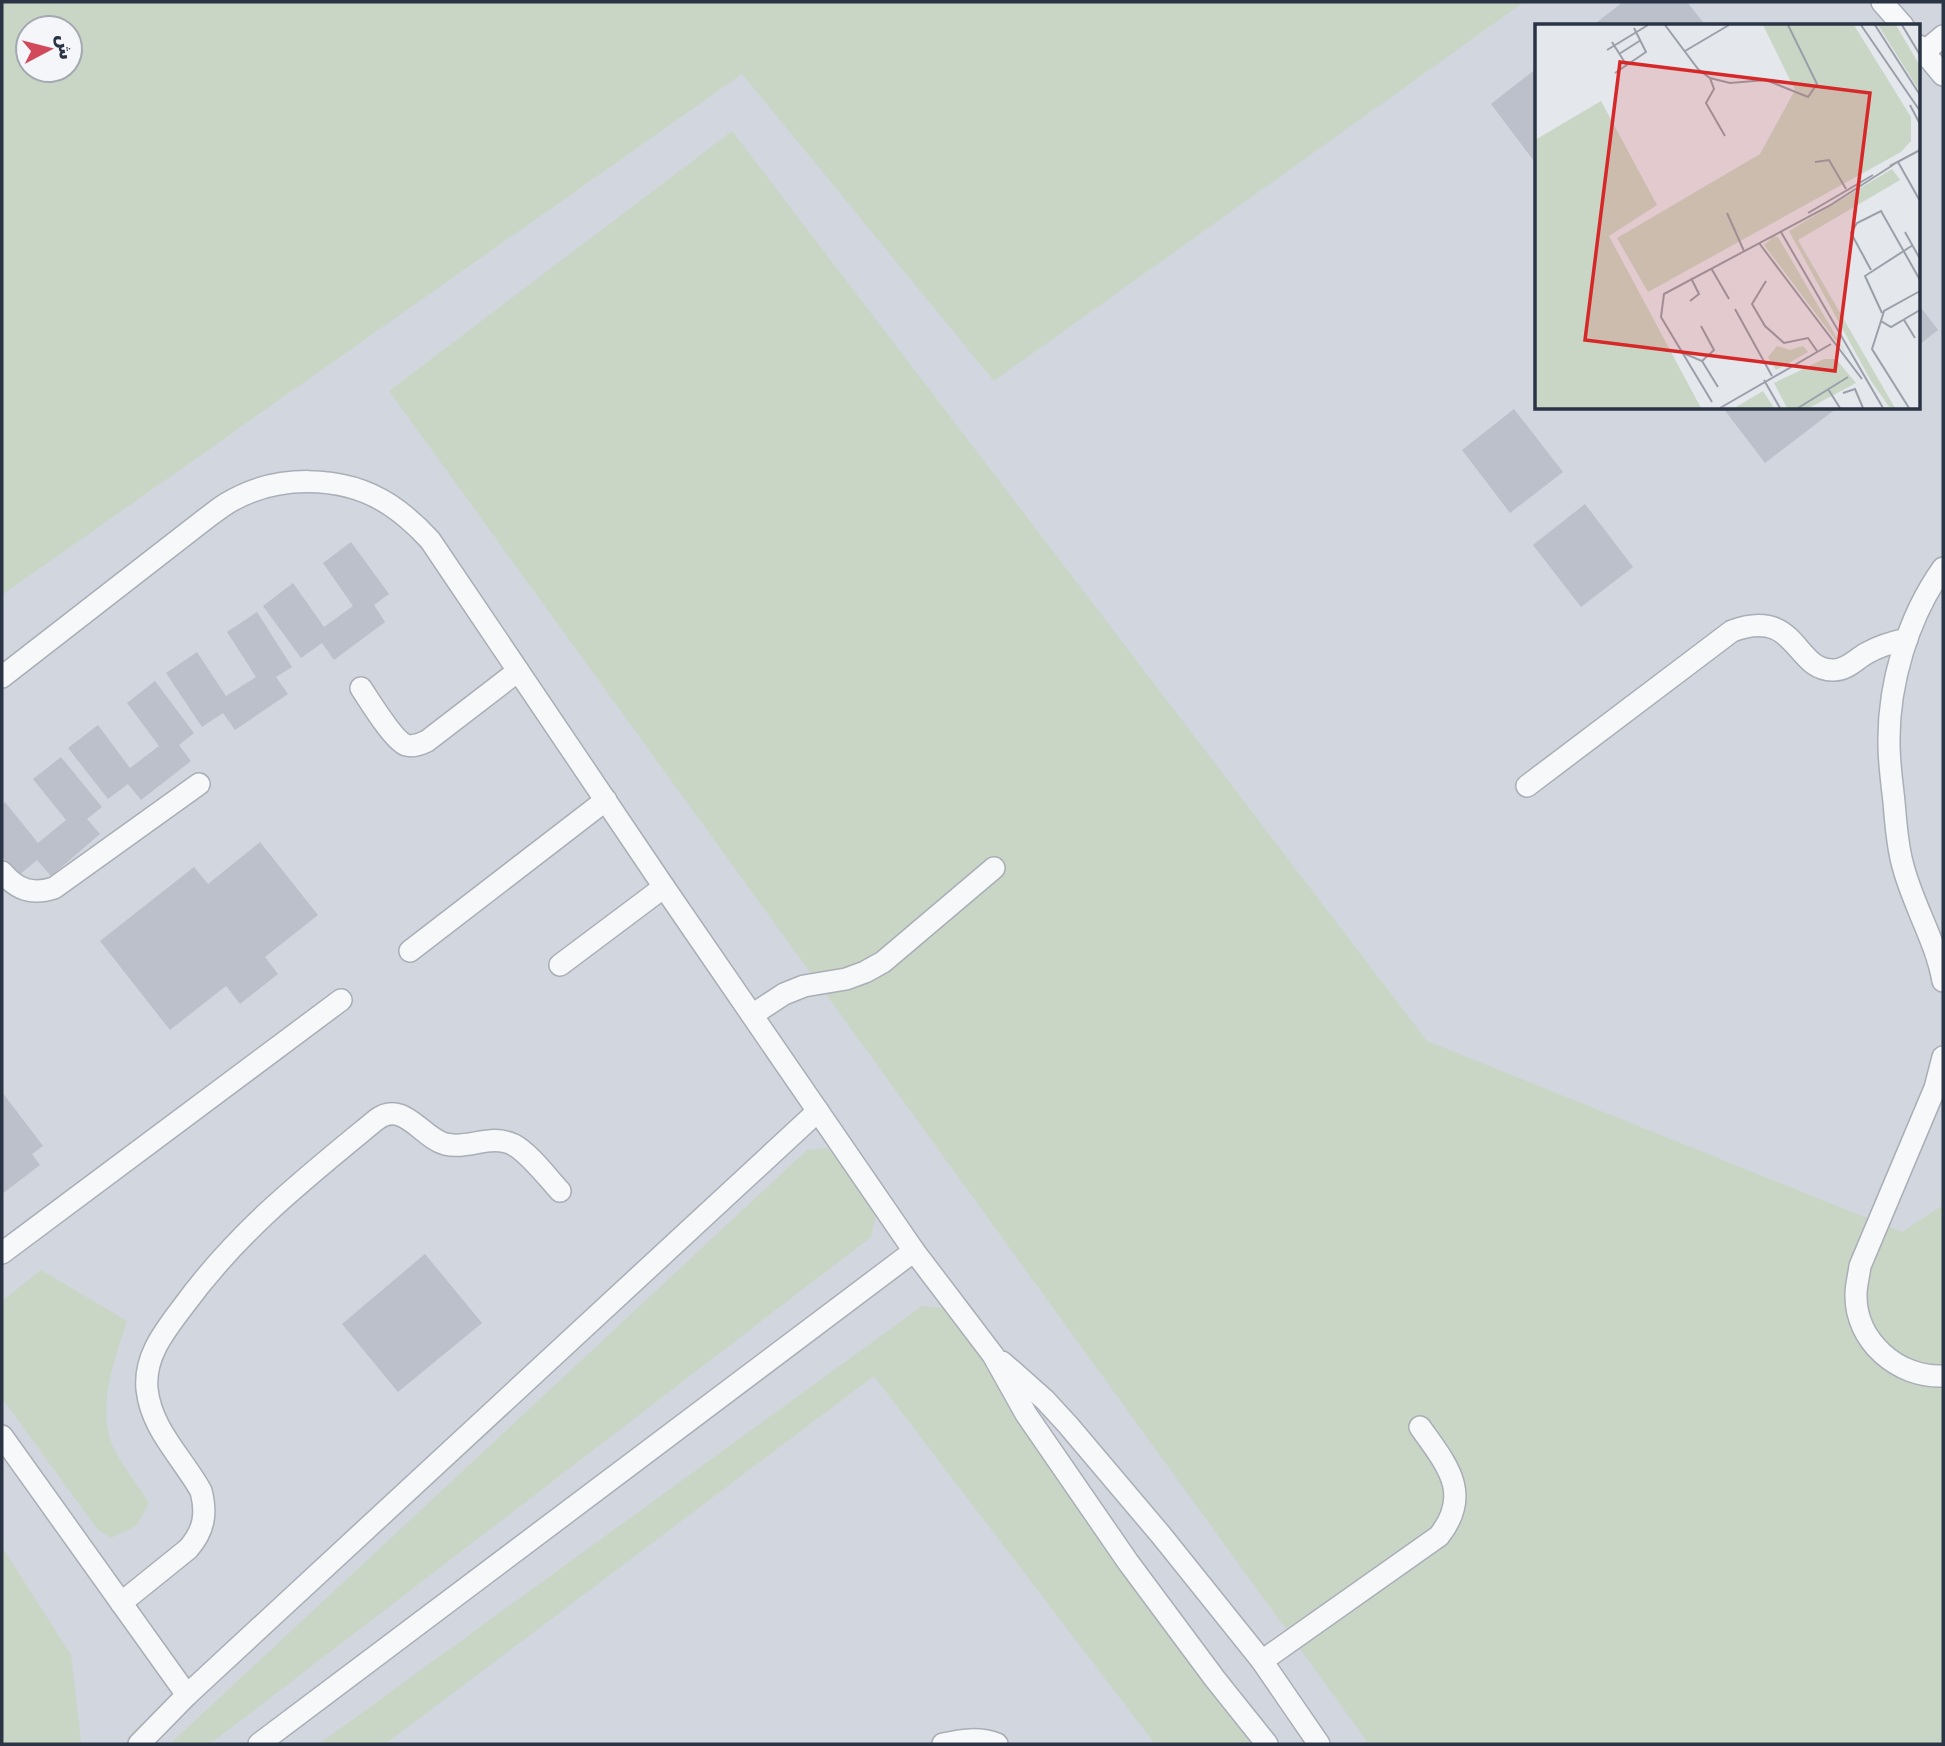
<svg xmlns="http://www.w3.org/2000/svg" width="1945" height="1746" font-family="'DejaVu Sans',Vazirmatn,sans-serif">
<style>
.built{fill:#d2d6de;fill-rule:evenodd}
.green{fill:#c9d6c5;fill-rule:evenodd}
.building{fill:#bbc0ca}
.lines{fill:none;stroke-linecap:round;stroke-linejoin:round}
.service-casing{stroke:#a9aeb7;stroke-width:24}
.service{stroke:#f7f8fa;stroke-width:21}
.inset-road{fill:none;stroke:#9a9fa9;stroke-width:2}
.view{fill:#d62828;fill-opacity:0.15;stroke:#d62828;stroke-width:3.5}
.inset-edge{fill:none;stroke:#2b3445;stroke-width:3.5}
</style>
<rect width="100%" height="100%" fill="#e4e7ec"/>
<path class="built" d="M2,2H1943V1744H2ZM1537,26H1919V408H1537ZM28,28H70V70H28Z"/>
<g class="green">
<path d="M2,2H1524L994,381L742,74L2,595ZM28,28H70V70H28Z"/>
<polygon points="732,131 1427,1041 1902,1232 1943,1205 1943,1744 1369,1744 389,391"/>
<polygon points="827,1148 877,1208 871,1237 210,1744 170,1744 807,1150"/>
<path d="M41,1270L127,1321C114,1362 94,1412 116,1453C126,1470 138,1486 149,1503L136,1526L111,1538L98,1530L2,1398V1301Z"/>
<polygon points="922,1306 943,1308 1270,1744 1155,1744 874,1376 385,1744 319,1744"/>
<polygon points="2,1547 71,1655 81,1740 77,1744 2,1744"/>
</g>
<g class="building">
<polygon points="1623,2 1687,2 1706,26 1592,26"/>
<polygon points="1537,68 1537,165 1491,104"/>
<polygon points="1919,305 1938,330 1919,345"/>
<polygon points="1723,408 1837,408 1765,463"/>
<polygon points="1514,409 1563,472 1510,513 1462,450"/>
<polygon points="1585,504 1633,567 1581,607 1533,545"/>
<polygon points="351,542 389,594 374,605 385,622 334,660 322,643 301,658 263,606 293,583 324,627 353,606 323,563"/>
<polygon points="257,612 292,667 276,677 288,694 235,730 223,713 202,727 166,673 197,652 226,696 256,677 227,632"/>
<polygon points="155,681 194,733 179,745 191,761 141,800 128,784 108,799 68,748 98,725 130,768 159,746 127,703"/>
<polygon points="61,757 102,807 87,819 100,834 51,876 37,860 18,876 2,856 2,805 5,802 38,843 66,820 33,779"/>
<polygon points="260,842 318,915 265,957 278,974 240,1004 226,986 170,1030 100,941 194,867 208,884"/>
<polygon points="2,1092 43,1146 32,1154 40,1165 2,1194"/>
<polygon points="425,1254 482,1323 398,1392 342,1324"/>
</g>
<g class="lines">
<g class="service-casing">
<g id="service">
<polyline points="1882,2 1903,26"/>
<polyline points="1919,46 1943,75"/>
<polyline points="1924,52 1943,36"/>
<path d="M1943,568C1908,617 1888,684 1889,744C1889,763 1892,783 1894,802C1896,824 1897,845 1903,866C1913,905 1936,941 1943,981"/>
<path d="M2,677L204,520C211,515 218,509 226,504C274,474 343,474 390,505C405,515 418,527 430,540L664,887L914,1251L993,1355L1026,1414L1128,1562L1215,1679L1267,1744"/>
<path d="M361,688C369,700 394,741 406,745C413,747 421,744 427,741L518,671"/>
<path d="M1527,786L1732,631C1798,606 1794,672 1834,670C1847,670 1856,659 1867,653C1879,646 1893,642 1907,639"/>
<path d="M2,872C17,890 32,895 54,888L199,784"/>
<polyline points="410,951 606,800"/>
<polyline points="560,965 664,887"/>
<polyline points="752,1015 784,994 804,986 846,979 865,972 883,962 994,868"/>
<path d="M1943,1057L1935,1088L1860,1266C1859,1275 1856,1285 1856,1294C1855,1341 1898,1378 1943,1376"/>
<polyline points="2,1253 341,1000"/>
<polyline points="1002,1362 1045,1400 1068,1425 1161,1535 1262,1661 1319,1744"/>
<polyline points="2,1436 187,1695"/>
<path d="M121,1603L188,1549C204,1531 207,1514 201,1491C182,1457 151,1429 147,1389C144,1357 164,1332 182,1308C238,1231 303,1180 376,1120C403,1099 421,1137 445,1144C469,1150 490,1133 514,1145C530,1154 547,1177 560,1191"/>
<path d="M1262,1661L1439,1536C1473,1493 1446,1464 1420,1427"/>
<polyline points="139,1744 187,1695 818,1111"/>
<polyline points="259,1744 914,1251"/>
<path d="M943,1744C961,1740 979,1737 997,1744"/>
</g>
</g>
<use href="#service" class="service"/>
</g>
<g transform="translate(1535 24)">
<rect width="385" height="385" fill="#e4e7ec"/>
<path d="M228,1H319L376,93V117L366,128L113,268L82,214L225,130L260,66ZM343,1H361L385,42V68ZM66,77L122,181L74,212L166,384H0V116ZM357,145L365,156L263,216L360,384H355L336,357L254,207ZM239,212L243,213L312,331L229,221ZM242,322L255,326L268,322L273,328L241,346L233,333ZM289,335H301L321,359L274,384H252L239,359ZM228,367L239,384H200L201,383Z" fill="#c9d6c5"/>
<path class="inset-road" d="M130,1L163,45L175,54L195,59L231,56L273,73L282,60L253,1M326,1L385,87M340,1L385,71M367,1L385,31M77,18L92,42M72,26L113,1M150,27L194,1M84,30L106,16M80,49L111,28L99,4M175,54L179,65L171,79L190,112M375,81L385,100M280,138L294,136L311,165M363,138L385,177M355,142L385,126M192,189L209,227M273,189L338,151M246,208L348,384M370,208L385,235M224,219L327,355M176,244L194,275M336,246L316,209L322,199L346,187L385,256M231,257L217,280L230,302L249,319L273,314L282,327M385,267L349,287L346,297L356,303L385,286M155,277L164,270L156,254M200,285L237,352M347,289L330,252L378,221M369,296L380,314M346,297L337,325L374,384M166,302L179,326L167,337M148,329L167,337L183,363M229,356L245,384M293,365L305,384M308,369L320,365L328,384M177,378L126,293L129,270L294,182L358,141M185,384L296,320M263,384L313,353"/>
<path class="view" d="M85,38L335,69L300,347L50,316Z"/>
<rect width="385" height="385" class="inset-edge"/>
</g>
<rect width="1945" height="1746" fill="none" stroke="#2b3445" stroke-width="7"/>
<g transform="translate(49 49) rotate(83)"><circle r="33" fill="#f4f6f9" stroke="#a4a8b1" stroke-width="2"/>
<path d="M0-5L12 26L0 18L-12 26Z" fill="#d1495b"/>
<text y="-10" font-size="19" font-weight="bold" text-anchor="middle" fill="#2b3445">ش</text>
</g>
</svg>
